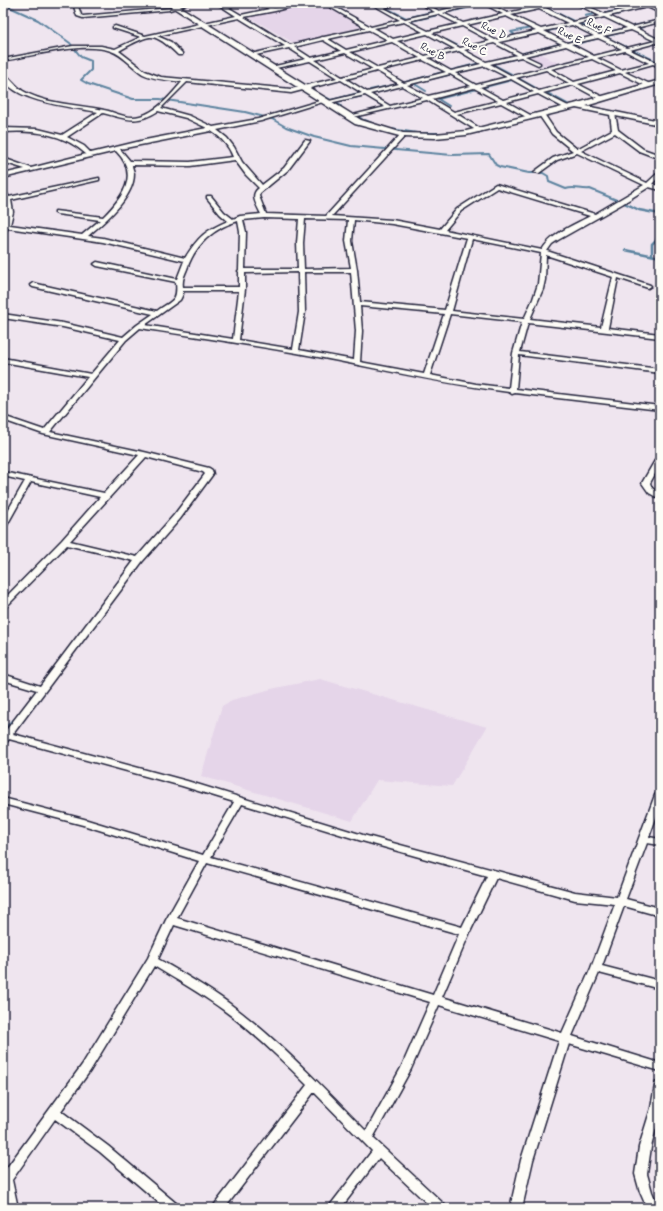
<svg xmlns="http://www.w3.org/2000/svg" width="663" height="1211" font-family="Mynerve,sans-serif">
<style>
.built{fill:#e5d5e9}
.lines{fill:none;stroke-linecap:round;stroke-linejoin:round}
.stream-far2{stroke:#5c839f;stroke-width:2}
.stream-far1{stroke:#5c839f;stroke-width:2.5}
.stream{stroke:#5c839f;stroke-width:3}
.street-casing{stroke:#22223b;stroke-width:3}
.secondary-casing{stroke:#22223b;stroke-width:3}
.street{fill:#fdfcf7;fill-rule:evenodd}
.secondary{fill:#fdfcf7;fill-rule:evenodd}
.labels{text-anchor:middle;stroke-width:4;stroke-linejoin:round;paint-order:stroke}
.far-street-label{font-size:11px;fill:#22223b;stroke:#fdfcf7}
</style>
<rect width="100%" height="100%" fill="#efe5ef"/>
<filter id="ink" filterUnits="userSpaceOnUse"><feTurbulence type="fractalNoise" baseFrequency=".025" numOctaves="2"/><feDisplacementMap in="SourceGraphic" scale="8" xChannelSelector="R" yChannelSelector="G"/><feConvolveMatrix kernelMatrix="1 2 1 2 8 2 1 2 1" color-interpolation-filters="sRGB"/></filter>
<g filter="url(#ink)">
<g class="built">
<polygon points="314,3 319,3 363,27 294,43 249,17"/>
<polygon points="541,54 549,58 545,60 550,59 559,63 548,68 528,57"/>
<polygon points="320,679 487,727 452,786 377,780 352,821 201,776 222,706 232,700 271,689"/>
</g>
<g class="lines">
<g class="stream-far2">
<polyline points="369,3 379,8"/>
<polyline points="378,3 383,6"/>
<polyline points="527,3 537,8"/>
<polyline points="536,3 600,34"/>
<path d="M3,4L38,20L70,43L81,57L91,61V70L81,80L88,84L133,99H160L245,112L272,119L286,127L314,137L351,146L452,155L489,154L496,165L500,167L529,173H543L548,176L549,182L566,189C574,186 581,190 590,189L631,206"/>
<polyline points="384,7 406,18"/>
<polyline points="438,11 473,3"/>
<polyline points="444,13 485,4 488,6"/>
<polyline points="606,13 624,9 619,7 634,3"/>
<polyline points="615,15 646,7"/>
<polyline points="585,16 598,13"/>
<polyline points="406,18 436,11"/>
<polyline points="591,20 606,17"/>
<polyline points="411,21 438,15"/>
<polyline points="544,32 569,26"/>
<polyline points="600,34 660,20"/>
<polyline points="607,36 643,27"/>
<polyline points="507,37 515,35 511,32 531,28 530,27"/>
<polyline points="605,37 660,63"/>
<polyline points="518,38 530,35"/>
<polyline points="446,40 458,46"/>
<polyline points="441,42 455,49"/>
<polyline points="568,42 594,36 592,35"/>
<polyline points="612,44 622,49"/>
<polyline points="572,45 599,38 601,39"/>
<polyline points="460,52 474,60"/>
<polyline points="520,54 564,43"/>
<polyline points="427,55 443,52"/>
<polyline points="526,56 566,46"/>
<polyline points="487,62 517,55"/>
<polyline points="649,62 660,68"/>
<polyline points="492,64 522,57"/>
<polyline points="492,64 515,76"/>
<polyline points="494,70 508,78"/>
<polyline points="449,71 480,63"/>
<polyline points="518,78 536,88"/>
<polyline points="512,80 536,93"/>
<polyline points="402,83 447,71"/>
<polyline points="413,83 426,91"/>
<polyline points="415,83 485,66"/>
<polyline points="370,90 398,84"/>
<polyline points="545,92 569,105"/>
<polyline points="371,94 402,86"/>
<polyline points="538,94 561,107"/>
<polyline points="325,97 331,100"/>
<polyline points="331,100 363,92"/>
<polyline points="336,102 367,95"/>
<polyline points="337,103 341,106"/>
<polyline points="449,106 438,99 512,80"/>
<polyline points="539,113 562,107"/>
<polyline points="359,117 363,120"/>
<polyline points="365,120 374,124"/>
<polyline points="391,129 417,133 445,133"/>
</g>
<g class="stream-far1">
<polyline points="629,205 639,210 660,214"/>
<polyline points="625,250 660,257"/>
<polyline points="652,255 652,244 660,236"/>
</g>
<polyline class="stream" points="3,732 12,721"/>
<g class="street-casing">
<g id="street">
<polygon points="73,3 77,3 81,15 83,16 170,8 184,3 191,3 170,10 83,18 77,16"/>
<path d="M216,3H221L241,15L269,9L260,3H265L274,8L297,3H305L275,11L244,17L290,45L320,38L322,37H324L366,28L323,3H328L371,27L400,20L370,3H375L381,6L392,3H400L384,8L405,19L435,12L419,3H424L439,11L473,3H481L443,13L463,23L503,14L482,3H488L507,13L535,7L529,3C533,3 538,6 542,5C548,4 553,3 559,3L544,7L573,22L600,16L575,3H581L605,14L644,5L646,4L660,3V4L652,6L660,10V13L647,7L609,16L632,27L660,20V22L636,28L660,40V42L630,50L660,64V67L653,64L625,72L650,84V86H646L620,73L578,84L603,97V99H599L573,85L543,93L570,107V109H566L538,94L507,102L532,116V118H528L501,103L457,114L481,129V131L479,132L427,100L349,118V116L385,107L365,95L325,104V102L362,93L341,80L291,93L187,82L161,108L190,116L213,127L258,119L326,99V101L261,121L217,130L227,138L234,147L242,162L262,185L284,168L305,140L310,141L288,170L260,193L259,196L266,214L326,216L401,134H405V136L332,216L392,220L440,229L457,209L496,184L595,214L644,185L577,153L557,160L539,173L534,172L553,158L573,151L552,134L539,115L540,114H544L556,132L577,149L612,130L610,114L615,113L618,130L643,149L660,155V159L639,151L615,133L581,151L647,183L660,171V176L652,184L660,186V190L649,187L622,204L558,240L552,244L547,251L650,285L651,286L648,288L618,278L608,328L660,334V338L528,323L520,352L660,369V373L519,355L516,389L660,406V410L515,393L512,394L509,392C437,383 368,366 297,353C245,344 192,336 140,328L126,340L50,432L144,452L209,468L212,470L213,474L180,519L142,562L13,734L187,781L363,835L575,892L617,897L655,795L657,793L660,792V807L649,837L660,839V845L647,843L626,899L660,908V916L624,906L602,966L660,981V989L599,973L572,1036L660,1063V1071L569,1044L533,1160L522,1208H510L521,1160L559,1041L439,1005L411,1069L373,1138L444,1204L446,1208H432L379,1158L341,1208H328L372,1151L314,1092L225,1208H212L307,1085C280,1058 252,1031 222,1009C200,993 177,980 154,966L90,1071L61,1111L108,1146L177,1204L179,1208H165L100,1152L55,1119L12,1180L18,1208H6L3,1192V1173L82,1065L148,958L166,920L199,861L83,825L3,804V798L84,819L203,855L234,802L182,786L9,739L6,743L3,744L4,733L37,690L3,680V674L40,686L134,561L67,545L6,607H3V600L62,540L100,497L31,482L7,525L3,527V519L25,481L3,476V472L104,493L139,455L43,434L3,420V416L44,430L88,377L3,362V358L91,374L120,340L63,327L3,318V314L63,323L123,337L137,325L153,314L33,287L30,285L33,283L157,311C172,300 178,302 176,282L97,266L94,264L97,262L177,279L184,261L103,242L8,228L5,232L3,233C3,222 9,214 6,202H3V198H4L3,190L5,191L9,197L99,178V180L11,200L13,212L10,225L82,235L100,220L57,214L55,213V211L103,217C123,197 140,175 116,151L3,178V174L25,169L3,162V158L31,168L86,154C63,133 33,130 3,132V128L38,129L62,135L98,112C77,108 3,101 3,73C10,77 15,86 23,91C48,105 77,104 104,110C115,112 128,120 140,116C157,112 171,95 182,82C169,80 155,80 143,74C132,67 123,55 111,51C83,41 32,56 3,61V59L73,46H101L115,49L141,37L113,28V27L115,26L145,36L236,16ZM539,9L568,23L541,29L511,15ZM438,14L458,24L428,31L408,21ZM506,16L536,31L495,40L467,25ZM604,17L627,28L599,35L577,24ZM239,18L285,46L251,54V56L289,48L306,59L271,67V69L310,61L337,78L291,89L161,77L145,71L119,51C126,47 144,36 152,37C161,38 172,49 178,55H182V53L171,42L157,36ZM404,22L423,32L393,39L374,28ZM572,25L594,36L567,43L544,31ZM462,26L490,41L460,48L432,33ZM369,30L388,40L346,50L328,39ZM631,30L655,41L627,48L603,36ZM539,33L562,44L522,54L499,42ZM427,34L455,49L425,56L397,41ZM598,38L622,49L594,56L571,44ZM323,40L341,51L311,58L294,47ZM392,42L420,58L378,68L350,52ZM494,43L517,55L486,62L464,50ZM566,46L589,57L512,76L490,64L521,57L538,65L540,64V63L525,56ZM459,51L481,64L451,71L428,58ZM625,51L649,63L621,70L597,58ZM345,53L373,69L342,77L315,60ZM592,59L616,71L574,82L551,69ZM423,60L446,72L404,83L382,70ZM485,66L507,77L476,85L455,73ZM546,70L569,83L539,91L516,78ZM377,71L399,84L367,92L346,79ZM450,74L471,86L428,96L407,85ZM511,79L534,92L503,100L480,87ZM402,86L423,98L390,106L370,94ZM474,88L498,101L454,112L432,99ZM158,111L186,118L207,128L145,140L91,153L84,146L67,137L103,113C127,119 136,125 158,111ZM211,131C221,137 229,146 233,157L190,162L130,161L120,149ZM235,160L246,175L259,188C249,195 257,205 261,214L240,216L233,219L224,212L211,196H207V198L220,214L228,221C205,231 199,236 185,258L103,238L88,236C104,222 134,198 134,174C134,171 132,168 132,165L190,166ZM497,188L590,216C574,225 552,233 542,250L445,230L461,211ZM264,218L299,219L297,243L298,269H245L246,232L243,220ZM305,219L348,220L346,241L351,268L304,269L303,243ZM354,220L392,224L467,238L445,310L360,302L357,270L352,241ZM238,221L240,232L239,270L238,271L239,272V287H183C182,280 184,276 187,269C195,245 213,228 238,221ZM472,239L541,253L538,284L533,299L524,319L452,311ZM546,255L613,277L601,327L530,319L543,289L545,280ZM298,272L299,312L293,349L239,340L245,289V273ZM304,272H351L356,331L354,360L299,350L305,312ZM183,291H239L233,339L145,325L180,300L183,294ZM360,306L444,314L424,374L360,362L362,331ZM450,314L522,322L513,353L509,388L476,384L430,375ZM146,457L203,472L205,474L174,515L137,557L70,541ZM242,804L362,841L487,876L462,927L211,857ZM207,863L459,934L433,995L177,918ZM496,878L575,900L615,904L591,968L562,1033L442,997L470,932ZM174,925L430,1002L401,1068L366,1131C322,1087 280,1041 230,1004C207,987 182,973 158,959Z"/>
<polygon points="657,457 660,457 660,465 650,483 652,488 660,494 660,499 649,493 642,483"/>
<polygon points="660,1081 660,1113 651,1147 647,1174 652,1192 659,1208 647,1208 640,1192 635,1174 639,1147 651,1108 655,1085 656,1082"/>
</g>
</g>
<g class="secondary-casing">
<polygon id="secondary" points="166,3 174,3 361,120 403,133 435,134 466,131 574,104 660,80 660,84 586,106 660,121 660,125 576,108 466,135 435,138 403,137 355,124"/>
</g>
<use href="#street" class="street"/>
<use href="#secondary" class="secondary"/>
</g>
</g>
<g class="labels">
<g class="far-street-label">
<text transform="translate(599 26) rotate(26)" y="4">Rue F</text>
<text transform="translate(494 30) rotate(27)" y="4">Rue D</text>
<text transform="translate(570 35) rotate(26)" y="4">Rue E</text>
<text transform="translate(475 46) rotate(28)" y="4">Rue C</text>
<text transform="translate(433 51) rotate(29)" y="4">Rue B</text>
</g>
</g>
<rect width="663" height="1211" fill="none" stroke="#fdfcf7" stroke-width="16"/>
<rect x="8" y="8" width="647" height="1195" fill="none" stroke="#22223b" stroke-width="1.5" filter="url(#ink)"/>
</svg>
